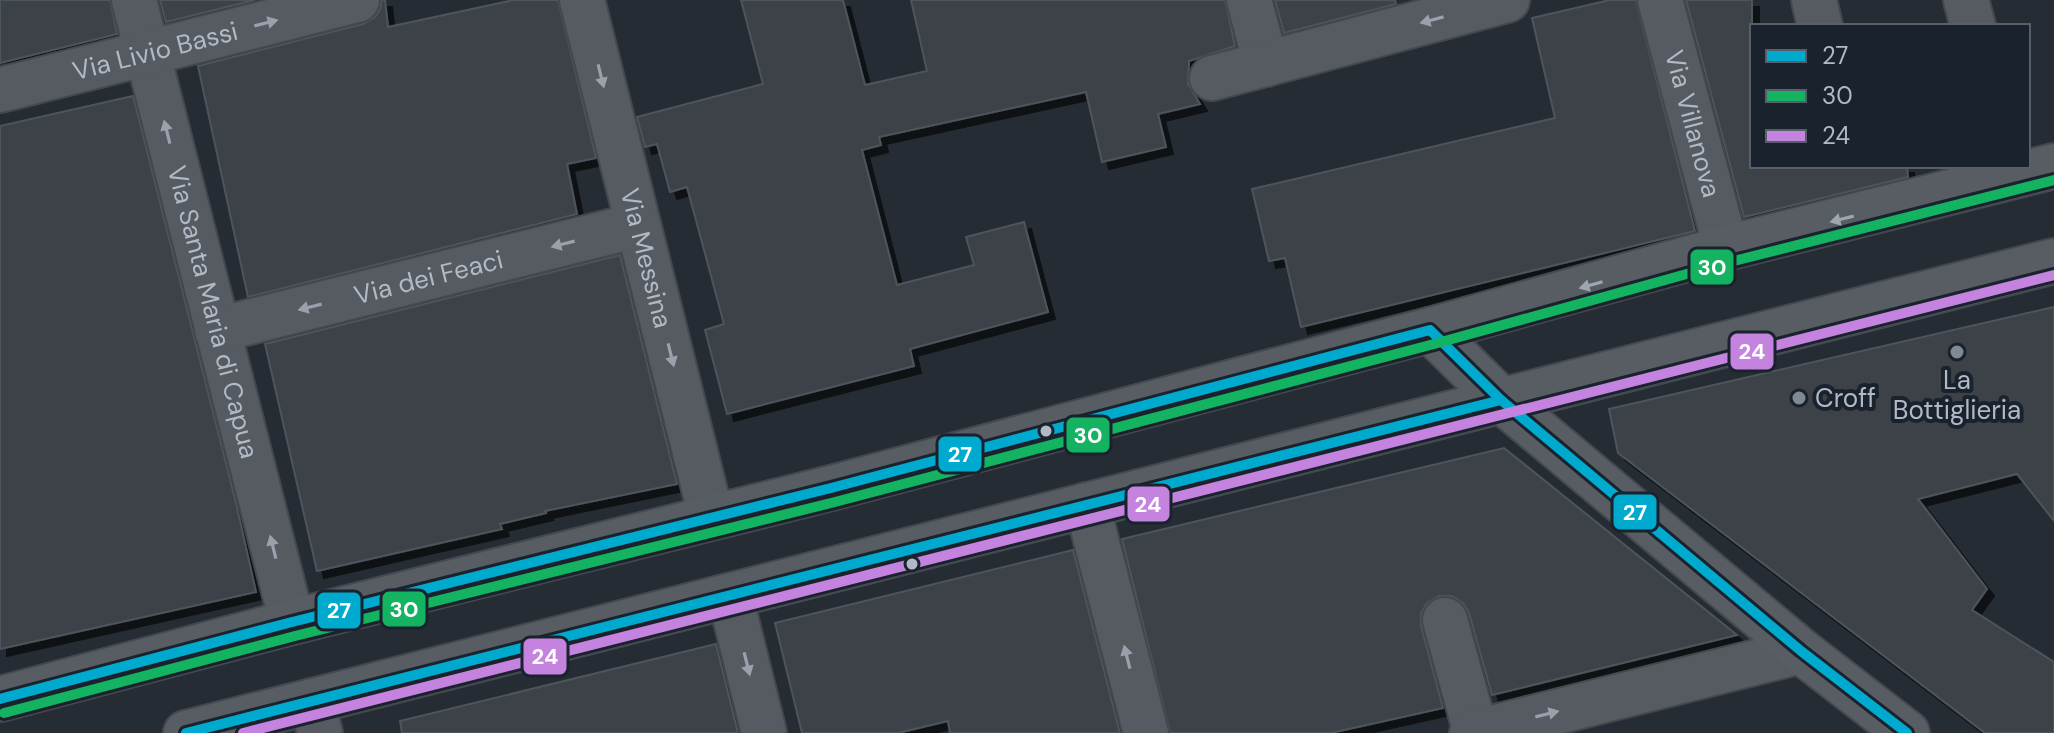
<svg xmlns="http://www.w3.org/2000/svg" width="2054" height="733" font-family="'DM Sans',sans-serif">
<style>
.building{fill:#3d4248;stroke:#4e545b;stroke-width:2;filter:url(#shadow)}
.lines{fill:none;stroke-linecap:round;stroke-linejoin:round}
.minor-casing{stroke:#44484e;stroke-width:48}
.major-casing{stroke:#444950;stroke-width:48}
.minor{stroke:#565a61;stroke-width:44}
.major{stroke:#585d63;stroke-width:44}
.bus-1-casing{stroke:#1a232d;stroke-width:16}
.bus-2-casing{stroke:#1a232d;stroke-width:16}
.bus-3-casing{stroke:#1a232d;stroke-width:16}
.bus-1{stroke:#00a9ce;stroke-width:10}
.bus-2{stroke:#13b361;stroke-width:10}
.bus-3{stroke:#c483df;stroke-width:10}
.oneway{fill:#9aa1ac}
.oneway2{fill:#9ea7b1}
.poi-dot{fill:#808892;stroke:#1a232d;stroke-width:3}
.bus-dot{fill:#b0b9c5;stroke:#1a232d;stroke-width:3}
.labels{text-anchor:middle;stroke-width:8;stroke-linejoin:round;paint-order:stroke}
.street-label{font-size:26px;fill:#b0b9c5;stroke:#1a232d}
.poi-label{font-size:26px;fill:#b0b9c5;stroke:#1a232d}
.line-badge{stroke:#1a232d;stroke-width:3}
.badge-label{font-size:22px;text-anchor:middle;font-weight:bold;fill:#fff}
</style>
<defs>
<filter id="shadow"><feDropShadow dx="7" dy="7" stdDeviation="0" flood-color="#0009"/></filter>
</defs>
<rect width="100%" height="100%" fill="#262c33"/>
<g class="building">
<polygon points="0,0 110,0 117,34 0,63"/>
<polygon points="160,0 255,0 166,22"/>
<polygon points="381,0 385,0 388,27 514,0 558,0 596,158 567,164 577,214 248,297 198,66 363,24 375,17 381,8"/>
<polygon points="741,0 843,0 865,85 927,71 911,0 1225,0 1235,46 1189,61 1188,84 1200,104 1158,114 1166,147 1102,162 1086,92 879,137 881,145 862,150 897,285 974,265 966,237 1024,222 1048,312 910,349 914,366 727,414 705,330 724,324 687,187 670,192 657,144 645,147 637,117 763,84"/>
<polygon points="1275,0 1395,0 1396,4 1284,33"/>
<polygon points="1610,0 1636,0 1695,231 1301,327 1285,258 1269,261 1252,189 1555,118 1532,18"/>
<polygon points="1686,0 1752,0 1752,166 1907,166 1908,177 1744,217"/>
<polygon points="133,96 236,503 256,592 0,649 0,126"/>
<polygon points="620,255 677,484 545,511 546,513 500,524 502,529 317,571 265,344"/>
<polygon points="2054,307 2054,521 2017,474 1918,499 1987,589 1972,610 2054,662 2054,733 1985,733 1618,453 1609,409"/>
<polygon points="1504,448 1737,635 1492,695 1469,613 1463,603 1452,596 1439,596 1427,603 1421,613 1421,626 1443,708 1331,733 1170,733 1122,539"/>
<polygon points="1073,550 1120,733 950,733 948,721 898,733 802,733 775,623"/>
<polygon points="716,644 738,733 402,733 400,721"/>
</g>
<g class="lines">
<g class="minor-casing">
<g id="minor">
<path id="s1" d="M134,0L292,622"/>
<path id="s2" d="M582,0L711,516"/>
<polyline points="1249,0 1266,64"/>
<path id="s3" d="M1660,0L1726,248"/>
<polyline points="1814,0 1820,26"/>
<polyline points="1966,0 1973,26"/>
<polyline points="1212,78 1507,0"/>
<path id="s4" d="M0,90L357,0"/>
<path id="s5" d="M217,330L638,225"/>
<polyline points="1087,505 1146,733"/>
<polyline points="730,596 764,733"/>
<polyline points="1445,620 1476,733"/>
<polyline points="312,701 320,733"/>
<polyline points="1472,733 1801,651"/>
</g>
</g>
<g class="major-casing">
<g id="major">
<polyline points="1430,330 1501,400 1801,651 1907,733"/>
<polyline points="0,699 292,622 831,488 1430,330 1726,248 2054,166"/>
<polyline points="186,733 2054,261"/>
</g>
</g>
<use href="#minor" class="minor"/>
<use href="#major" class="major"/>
<g class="bus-1-casing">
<g id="bus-1">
<polyline points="0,699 292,622 831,488 1430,330 1501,400 1801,651 1907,733"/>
<polyline points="186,733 1501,400"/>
</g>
</g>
<g class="bus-2-casing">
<polyline id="bus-2" points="4,713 295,636 835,502 1434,344 1730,262 2054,180"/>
</g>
<g class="bus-3-casing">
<polyline id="bus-3" points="243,733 2054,275"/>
</g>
<use href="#bus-1" class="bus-1"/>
<use href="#bus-2" class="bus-2"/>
<use href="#bus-3" class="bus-3"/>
</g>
<defs><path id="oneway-solid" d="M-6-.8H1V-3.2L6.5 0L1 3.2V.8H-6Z" transform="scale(2)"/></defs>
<g class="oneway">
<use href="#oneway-solid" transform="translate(1432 20) rotate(165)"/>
<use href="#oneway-solid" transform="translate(266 23) rotate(-14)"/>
<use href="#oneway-solid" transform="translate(601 76) rotate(76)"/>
<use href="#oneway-solid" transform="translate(167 132) rotate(-104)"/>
<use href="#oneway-solid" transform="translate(563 244) rotate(166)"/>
<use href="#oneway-solid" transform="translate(310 307) rotate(166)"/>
<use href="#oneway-solid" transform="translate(671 355) rotate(76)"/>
<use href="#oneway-solid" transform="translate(273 547) rotate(-104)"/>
<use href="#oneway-solid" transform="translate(1127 657) rotate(-104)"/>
<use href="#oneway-solid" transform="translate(747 664) rotate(76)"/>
<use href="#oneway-solid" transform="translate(1547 714) rotate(-14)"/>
</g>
<g class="oneway2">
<use href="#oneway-solid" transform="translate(1842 219) rotate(166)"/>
<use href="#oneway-solid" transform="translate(1591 285) rotate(164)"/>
</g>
<g class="poi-dot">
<circle cx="1957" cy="352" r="8"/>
<circle cx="1799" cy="398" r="8"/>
</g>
<g class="bus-dot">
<circle cx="1046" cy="431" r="7"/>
<circle cx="912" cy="564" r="7"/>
</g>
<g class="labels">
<g class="street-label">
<text dy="9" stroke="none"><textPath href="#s4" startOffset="160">Via Livio Bassi</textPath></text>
<text dy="9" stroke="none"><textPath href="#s3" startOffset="128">Via Villanova</textPath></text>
<text dy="9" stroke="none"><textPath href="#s2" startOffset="266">Via Messina</textPath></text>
<text dy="9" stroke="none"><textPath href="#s5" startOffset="218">Via dei Feaci</textPath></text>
<text dy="9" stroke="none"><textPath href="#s1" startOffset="322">Via Santa Maria di Capua</textPath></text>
</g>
<g class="poi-label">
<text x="1957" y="389">La<tspan x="1957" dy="30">Bottiglieria</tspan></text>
<text x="1815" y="407" text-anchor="start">Croff</text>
</g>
</g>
<g class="line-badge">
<rect x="1689" y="248" width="46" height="38" rx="8" fill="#13b361"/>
<rect x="1729" y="332" width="46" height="39" rx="8" fill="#c483df"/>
<rect x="1065" y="416" width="46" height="38" rx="8" fill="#13b361"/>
<rect x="937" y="435" width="46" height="38" rx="8" fill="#00a9ce"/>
<rect x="1126" y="485" width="45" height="38" rx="8" fill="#c483df"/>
<rect x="1612" y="493" width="46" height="38" rx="8" fill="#00a9ce"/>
<rect x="381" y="590" width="46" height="38" rx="8" fill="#13b361"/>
<rect x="316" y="591" width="46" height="39" rx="8" fill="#00a9ce"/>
<rect x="522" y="637" width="46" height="39" rx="8" fill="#c483df"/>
</g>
<g class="badge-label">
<text x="1712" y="275">30</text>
<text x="1752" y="359">24</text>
<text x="1088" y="443">30</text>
<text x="960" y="462">27</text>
<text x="1148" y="512">24</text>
<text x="1635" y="520">27</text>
<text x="404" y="617">30</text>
<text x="339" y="618">27</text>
<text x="545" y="664">24</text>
</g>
<rect x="1750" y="24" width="280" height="144" fill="#1a232d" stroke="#565f6a" stroke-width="2"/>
<rect x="1766" y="50" width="40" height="12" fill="#00a9ce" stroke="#565f6a" stroke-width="2"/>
<text x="1822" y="64" font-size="24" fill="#b0b9c5">27</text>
<rect x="1766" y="90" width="40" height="12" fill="#13b361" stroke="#565f6a" stroke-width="2"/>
<text x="1822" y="104" font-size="24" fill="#b0b9c5">30</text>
<rect x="1766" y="130" width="40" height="12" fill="#c483df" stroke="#565f6a" stroke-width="2"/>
<text x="1822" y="144" font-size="24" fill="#b0b9c5">24</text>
</svg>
